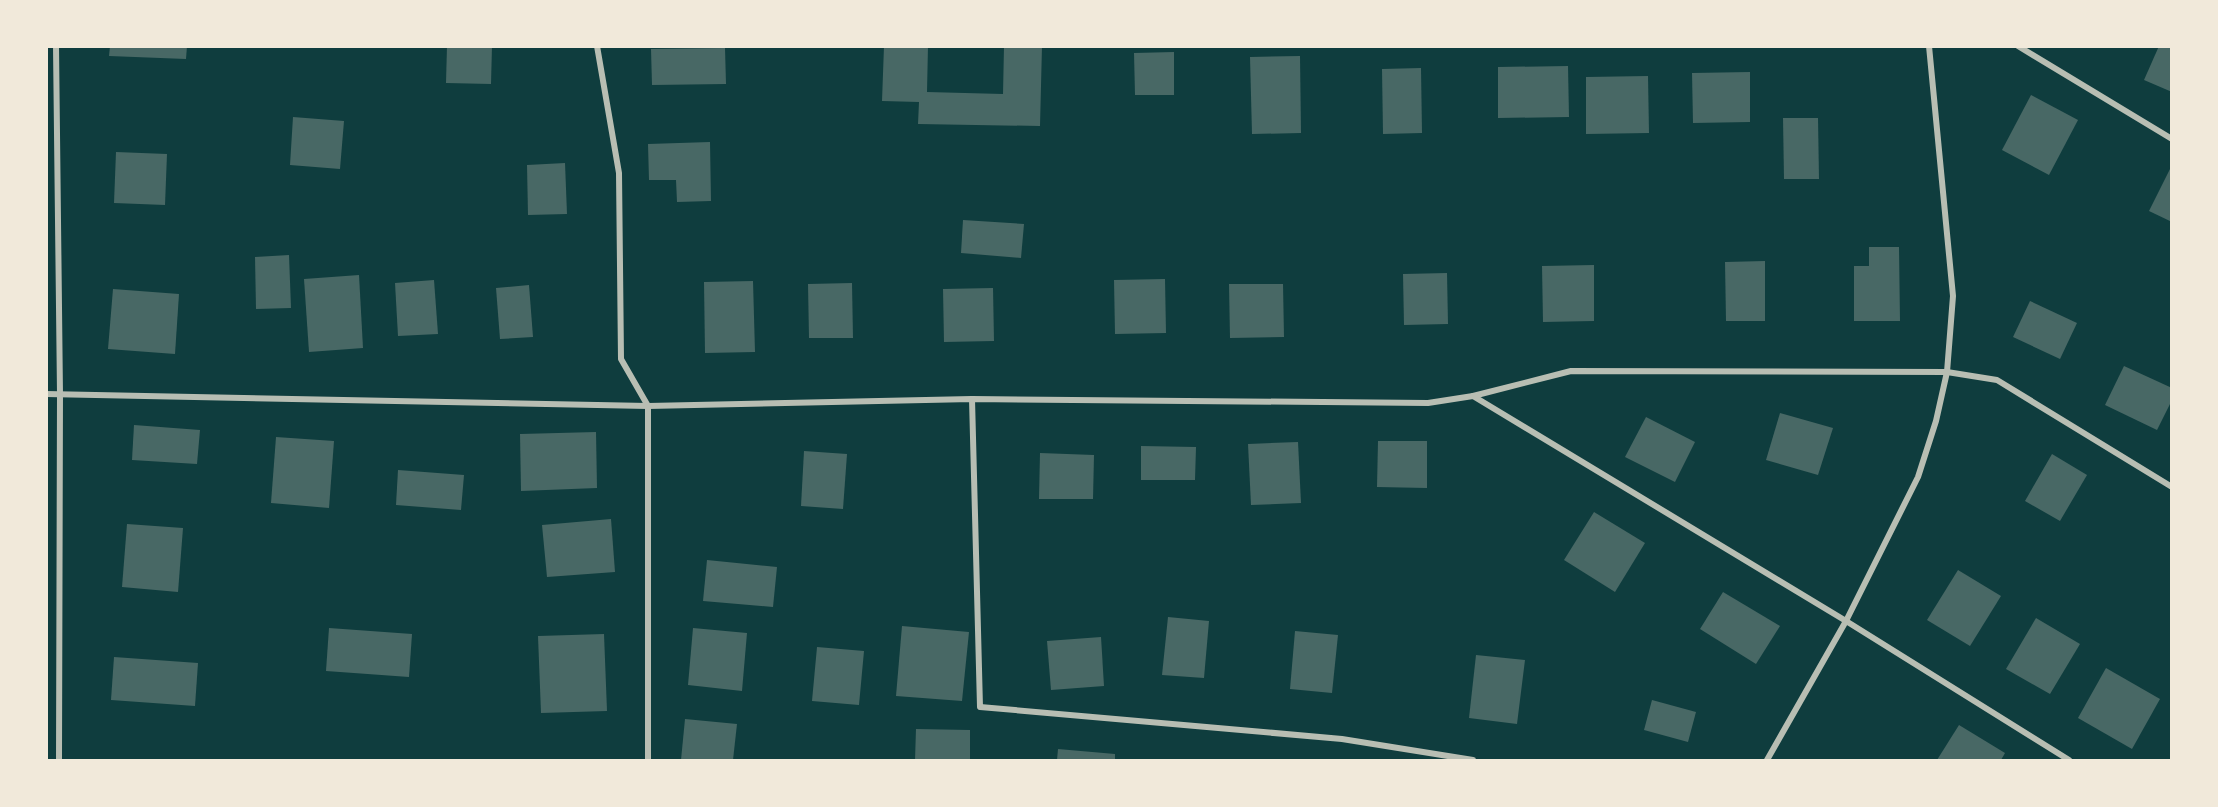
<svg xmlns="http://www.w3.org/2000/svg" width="2218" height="807" font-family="'Fira Sans Condensed',sans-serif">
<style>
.building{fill:#486865}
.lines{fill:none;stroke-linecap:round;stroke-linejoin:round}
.minor{stroke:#b8beb3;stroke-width:6}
</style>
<rect width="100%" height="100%" fill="#0f3d3e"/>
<g class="building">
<polygon points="110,46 187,46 186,59 109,56"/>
<polygon points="447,46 492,46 491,84 446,83"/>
<polygon points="884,46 928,46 927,92 1003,94 1004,46 1042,46 1040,126 918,124 919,102 882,101"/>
<polygon points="2159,46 2172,46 2172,92 2144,80"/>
<polygon points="725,48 726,84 652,85 651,49"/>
<polygon points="1174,52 1174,95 1135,95 1134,53"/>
<polygon points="1300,56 1301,133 1252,134 1250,57"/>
<polygon points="1568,66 1569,117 1498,118 1498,67"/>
<polygon points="1421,68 1422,133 1383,134 1382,69"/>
<polygon points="1750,72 1750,122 1693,123 1692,73"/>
<polygon points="1648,76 1649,133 1586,134 1586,77"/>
<polygon points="2031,95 2078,120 2049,175 2002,150"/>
<polygon points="293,117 344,121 340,169 290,165"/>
<polygon points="1783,118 1818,118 1819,179 1784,179"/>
<polygon points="710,142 711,201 677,202 676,180 649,180 648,144"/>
<polygon points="116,152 167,154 165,205 114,203"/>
<polygon points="565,163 567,214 528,215 527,165"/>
<polygon points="2170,169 2172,170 2172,222 2149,211"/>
<polygon points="963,220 1024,224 1021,258 961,253"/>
<polygon points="1869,247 1899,247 1900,321 1854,321 1854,266 1869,266"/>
<polygon points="289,255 291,308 256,309 255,257"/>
<polygon points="1765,261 1765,321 1726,321 1725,262"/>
<polygon points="1594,265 1594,321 1543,322 1542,266"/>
<polygon points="1447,273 1448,324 1404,325 1403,274"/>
<polygon points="359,275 363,348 309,352 304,279"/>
<polygon points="1165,279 1166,333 1115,334 1114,280"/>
<polygon points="434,280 438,334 398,336 395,283"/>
<polygon points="753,281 755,352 705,353 704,282"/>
<polygon points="852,283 853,338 809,338 808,284"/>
<polygon points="1229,284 1283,284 1284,337 1230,338"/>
<polygon points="529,285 533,337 500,339 496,288"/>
<polygon points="993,288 994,341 944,342 943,289"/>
<polygon points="113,289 179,294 175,354 108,349"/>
<polygon points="2030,301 2077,323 2060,359 2013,337"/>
<polygon points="2124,366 2172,388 2172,400 2157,430 2105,405"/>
<polygon points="1780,413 1833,428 1818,475 1766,460"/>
<polygon points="1646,417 1695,442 1675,482 1625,457"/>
<polygon points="134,425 200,430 197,464 132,460"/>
<polygon points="596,432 597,488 521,491 520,434"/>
<polygon points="276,437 334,441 329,508 271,503"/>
<polygon points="1378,441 1427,441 1427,488 1377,487"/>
<polygon points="1298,442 1301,503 1251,505 1248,444"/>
<polygon points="1141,446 1196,447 1195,480 1141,480"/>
<polygon points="804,451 847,454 843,509 801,506"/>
<polygon points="1040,453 1094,455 1093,499 1039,499"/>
<polygon points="2052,454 2087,475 2060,521 2025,501"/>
<polygon points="398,470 464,475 461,510 396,505"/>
<polygon points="1594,512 1645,543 1615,592 1564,560"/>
<polygon points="611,519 615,572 547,577 542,525"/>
<polygon points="127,524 183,528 178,592 122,587"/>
<polygon points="707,560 777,567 773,607 703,601"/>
<polygon points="1958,570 2001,596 1970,646 1927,620"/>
<polygon points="1723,592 1780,626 1756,664 1700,629"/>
<polygon points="1168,617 1209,621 1204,678 1162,675"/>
<polygon points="2036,618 2080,644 2050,694 2006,669"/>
<polygon points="902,626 969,632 962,701 896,696"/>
<polygon points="329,628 412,634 409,677 326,671"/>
<polygon points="693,628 747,633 742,691 688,685"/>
<polygon points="1295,631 1338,635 1332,693 1290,689"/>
<polygon points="604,634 607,711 541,713 538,636"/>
<polygon points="1101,637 1104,686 1051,690 1047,641"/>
<polygon points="817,647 864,651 859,705 812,701"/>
<polygon points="1476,655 1525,660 1517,724 1469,718"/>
<polygon points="114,657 198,663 195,706 111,700"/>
<polygon points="2106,668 2160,699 2132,749 2078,718"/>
<polygon points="1652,700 1696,712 1688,742 1644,730"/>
<polygon points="685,719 737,724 733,760 681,760"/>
<polygon points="1959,725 2005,753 2001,760 1937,760"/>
<polygon points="916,729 970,730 970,760 915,760"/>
<polygon points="1058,749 1115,754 1115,760 1057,760"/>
</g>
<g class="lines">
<g class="minor">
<polyline points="56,46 60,394 59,760"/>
<polyline points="597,46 619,173 621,359 648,406 648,760"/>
<polyline points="2018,46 2172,139"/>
<polyline points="46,394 648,406 972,399 1428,403 1473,396 1846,621 2069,760"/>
<polyline points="1473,396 1571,371 1947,372 1997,380 2172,487"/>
<polyline points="972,399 980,707 1342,739 1473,760"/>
<polyline points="1767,760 1846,621 1918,477 1936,421 1947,372 1953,296 1929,46"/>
</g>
</g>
<rect width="2218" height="807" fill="none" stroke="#f1e9da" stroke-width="96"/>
</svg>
